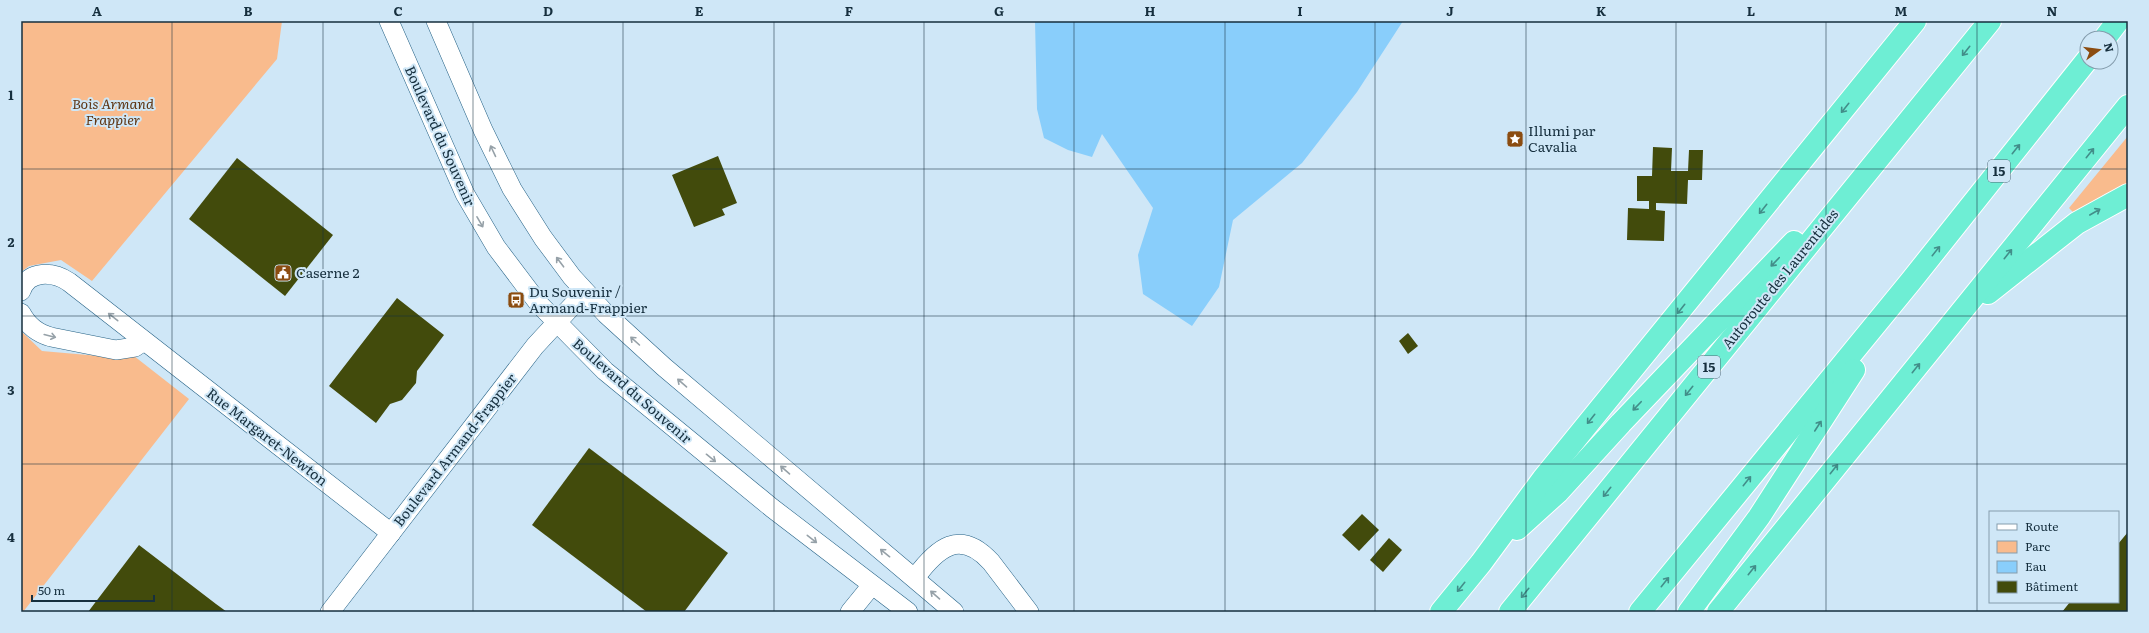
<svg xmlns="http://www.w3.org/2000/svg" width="2149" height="633" font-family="Literata,serif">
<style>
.green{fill:#f9bb8d}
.water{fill:#89cefb}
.building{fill:#424b0c}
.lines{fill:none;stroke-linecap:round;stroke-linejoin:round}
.minor-casing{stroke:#266286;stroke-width:20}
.highway-casing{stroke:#fff;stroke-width:24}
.minor{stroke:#fff;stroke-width:19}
.highway{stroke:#6eeed4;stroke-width:22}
.oneway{stroke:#428e89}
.oneway2{stroke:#96a1a8}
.grid{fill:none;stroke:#162f3e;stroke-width:1;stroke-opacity:0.55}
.labels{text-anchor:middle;stroke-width:4;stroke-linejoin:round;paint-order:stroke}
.shield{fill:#cfe7f7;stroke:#4e6676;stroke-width:1}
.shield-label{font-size:13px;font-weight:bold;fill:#162f3e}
.park-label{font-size:14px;font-style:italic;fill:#5f3614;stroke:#cfe7f7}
.poi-label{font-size:14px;fill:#162f3e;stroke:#cfe7f7;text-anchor:start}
.street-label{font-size:14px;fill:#162f3e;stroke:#cfe7f7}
.neatline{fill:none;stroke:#162f3e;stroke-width:1.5}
.grid-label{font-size:13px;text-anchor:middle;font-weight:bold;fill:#162f3e}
</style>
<rect width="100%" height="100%" fill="#cfe7f7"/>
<g class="green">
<polygon points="21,21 282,21 277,59 92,281 61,260 29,266 21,272"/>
<polygon points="2128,136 2128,184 2105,194 2074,213 2069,208"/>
<polygon points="21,331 42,351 99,356 134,356 189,399 23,612 21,612"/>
</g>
<polygon class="water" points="1035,21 1403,21 1357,92 1302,163 1233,220 1219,287 1192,326 1143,294 1138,255 1153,208 1102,134 1092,157 1068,150 1044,138 1037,109"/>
<g class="building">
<polygon points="1653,147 1672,148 1671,171 1688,171 1689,150 1703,150 1702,180 1688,180 1687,204 1656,203 1656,210 1665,211 1664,241 1627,240 1628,208 1649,209 1649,201 1637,201 1637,176 1652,176"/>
<polygon points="718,156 737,203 722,209 725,215 694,227 672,175"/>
<polygon points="237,158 333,235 285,296 189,219"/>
<polygon points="397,298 444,335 417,371 416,383 402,400 390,404 376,423 329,386"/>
<polygon points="1408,333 1418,346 1408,354 1399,341"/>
<polygon points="589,448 728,553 684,612 647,612 532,525"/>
<polygon points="1362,514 1379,530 1359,551 1342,535"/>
<polygon points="2128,532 2128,612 2062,612 2070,602 2118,602 2118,544"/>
<polygon points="1389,538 1402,550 1383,572 1370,560"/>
<polygon points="139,545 216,604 227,612 88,612"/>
</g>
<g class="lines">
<g class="minor-casing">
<g id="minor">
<polyline points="389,21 465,194 496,247 539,304 605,371 772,508 908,612"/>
<polyline points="436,21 483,130 512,189 543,238 572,277 606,314 664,367 954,612"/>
<path d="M21,291C28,269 54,272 69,282L391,533"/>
<path d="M21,313C28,326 37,333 51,337L116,350L135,347L144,341"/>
<path d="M915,578C937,548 960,528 991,562L1029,612"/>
<polyline points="330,612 535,346 585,292"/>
<polyline points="850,612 872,585"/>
</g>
</g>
<g class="highway-casing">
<g id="highway">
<polyline points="2105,38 2118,21"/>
<polyline points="1988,293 2077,223 2128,195"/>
<polyline points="1517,529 1558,492 1621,423 1794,242"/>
<polyline points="1441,612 1481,563 1543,479 1915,21"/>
<polyline points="1510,612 1990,21"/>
<polyline points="1640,612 1911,281 2087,60"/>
<polyline points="1689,612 1759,517 1854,370"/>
<polyline points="1718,612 2128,106"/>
</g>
</g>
<use href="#minor" class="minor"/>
<use href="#highway" class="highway"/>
</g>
<defs><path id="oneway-shaft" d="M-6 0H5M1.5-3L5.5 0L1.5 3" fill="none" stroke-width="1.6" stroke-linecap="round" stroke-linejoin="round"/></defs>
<g class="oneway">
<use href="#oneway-shaft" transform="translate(1966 51) rotate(129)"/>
<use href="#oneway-shaft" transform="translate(1845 108) rotate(129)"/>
<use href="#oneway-shaft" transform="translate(2016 149) rotate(-51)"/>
<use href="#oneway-shaft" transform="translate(2090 153) rotate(-51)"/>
<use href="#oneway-shaft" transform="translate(1763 209) rotate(129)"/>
<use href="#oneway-shaft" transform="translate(2095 212) rotate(-30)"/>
<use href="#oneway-shaft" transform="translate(1936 251) rotate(-51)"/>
<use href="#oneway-shaft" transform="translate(2008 254) rotate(-51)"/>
<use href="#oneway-shaft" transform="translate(1775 262) rotate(134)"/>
<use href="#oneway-shaft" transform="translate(1681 309) rotate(129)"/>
<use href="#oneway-shaft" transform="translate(1916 368) rotate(-51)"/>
<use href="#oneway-shaft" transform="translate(1689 391) rotate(129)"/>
<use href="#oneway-shaft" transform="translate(1637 406) rotate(134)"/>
<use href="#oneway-shaft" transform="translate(1591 419) rotate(129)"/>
<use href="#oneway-shaft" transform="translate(1818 426) rotate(-57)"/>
<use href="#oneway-shaft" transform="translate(1834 469) rotate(-51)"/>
<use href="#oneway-shaft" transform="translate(1747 481) rotate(-51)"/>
<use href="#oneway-shaft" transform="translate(1607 492) rotate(129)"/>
<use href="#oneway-shaft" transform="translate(1752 570) rotate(-51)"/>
<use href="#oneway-shaft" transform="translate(1665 582) rotate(-51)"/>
<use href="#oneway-shaft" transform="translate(1461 587) rotate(129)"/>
<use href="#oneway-shaft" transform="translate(1525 593) rotate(129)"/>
</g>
<g class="oneway2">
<use href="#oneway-shaft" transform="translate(493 151) rotate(-115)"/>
<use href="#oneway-shaft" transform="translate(480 222) rotate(60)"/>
<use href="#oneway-shaft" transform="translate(560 262) rotate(-127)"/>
<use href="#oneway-shaft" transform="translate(113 317) rotate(-142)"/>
<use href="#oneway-shaft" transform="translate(50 336) rotate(14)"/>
<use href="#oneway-shaft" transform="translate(635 341) rotate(-138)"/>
<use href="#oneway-shaft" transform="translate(682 383) rotate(-139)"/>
<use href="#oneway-shaft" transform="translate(711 458) rotate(39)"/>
<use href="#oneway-shaft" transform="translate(785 470) rotate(-139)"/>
<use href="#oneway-shaft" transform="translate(812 539) rotate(38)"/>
<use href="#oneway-shaft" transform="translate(885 553) rotate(-141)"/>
<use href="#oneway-shaft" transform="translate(935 595) rotate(-139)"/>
</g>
<path class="grid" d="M172,21V612M323,21V612M473,21V612M623,21V612M774,21V612M924,21V612M1074,21V612M1225,21V612M1375,21V612M1526,21V612M1676,21V612M1826,21V612M1977,21V612M21,169H2128M21,316H2128M21,464H2128"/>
<defs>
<g id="sight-square" transform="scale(0.9)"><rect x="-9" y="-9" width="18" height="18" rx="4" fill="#8b4c10" stroke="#cfe7f7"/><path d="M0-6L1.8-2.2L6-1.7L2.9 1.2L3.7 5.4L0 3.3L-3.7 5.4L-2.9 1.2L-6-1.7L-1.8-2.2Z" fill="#fff"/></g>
<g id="civic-square" transform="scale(0.9)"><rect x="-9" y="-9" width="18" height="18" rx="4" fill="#8b4c10" stroke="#cfe7f7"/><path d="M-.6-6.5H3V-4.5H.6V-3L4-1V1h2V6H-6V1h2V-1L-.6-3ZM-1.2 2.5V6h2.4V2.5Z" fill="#fff"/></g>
<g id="bus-square" transform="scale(0.9)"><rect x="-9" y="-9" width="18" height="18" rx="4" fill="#8b4c10" stroke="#cfe7f7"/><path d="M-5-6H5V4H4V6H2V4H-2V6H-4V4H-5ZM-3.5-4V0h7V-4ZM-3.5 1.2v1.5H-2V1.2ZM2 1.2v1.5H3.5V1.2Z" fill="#fff"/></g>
</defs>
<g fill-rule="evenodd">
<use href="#sight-square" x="1515" y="139"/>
<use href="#civic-square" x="283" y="273"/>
<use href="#bus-square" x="516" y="300"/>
</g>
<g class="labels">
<g class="shield">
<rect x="1988" y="160" width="22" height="22" rx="3"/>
<rect x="1698" y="356" width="22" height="22" rx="3"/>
</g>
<g class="shield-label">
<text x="1999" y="176">15</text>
<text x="1709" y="372">15</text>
</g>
<g class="park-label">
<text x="113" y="109">Bois Armand<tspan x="113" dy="16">Frappier</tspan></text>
</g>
<g class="poi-label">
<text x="1528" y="136">Illumi par<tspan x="1528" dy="16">Cavalia</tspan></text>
<text x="296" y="278">Caserne 2</text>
<text x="529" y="297">Du Souvenir /<tspan x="529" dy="16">Armand-Frappier</tspan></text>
</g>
<g class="street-label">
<text transform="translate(440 136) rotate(66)" y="5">Boulevard du Souvenir</text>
<text transform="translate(1780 279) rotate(-51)" y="5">Autoroute des Laurentides</text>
<text transform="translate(632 391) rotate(41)" y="5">Boulevard du Souvenir</text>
<text transform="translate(267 437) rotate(38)" y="5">Rue Margaret-Newton</text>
<text transform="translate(455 450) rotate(-52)" y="5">Boulevard Armand-Frappier</text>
</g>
</g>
<rect width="2149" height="633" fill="none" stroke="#cfe7f7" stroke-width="44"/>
<rect x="1989" y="511" width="130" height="92" fill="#cfe7f7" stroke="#859dad"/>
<rect x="1997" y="524" width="20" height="6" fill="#ffffff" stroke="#859dad"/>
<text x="2025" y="531" font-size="12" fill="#162f3e">Route</text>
<rect x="1997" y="541" width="20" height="12" fill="#f9bb8d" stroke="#859dad"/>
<text x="2025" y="551" font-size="12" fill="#162f3e">Parc</text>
<rect x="1997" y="561" width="20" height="12" fill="#89cefb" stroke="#859dad"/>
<text x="2025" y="571" font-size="12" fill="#162f3e">Eau</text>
<rect x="1997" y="581" width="20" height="12" fill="#424b0c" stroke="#859dad"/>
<text x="2025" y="591" font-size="12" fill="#162f3e">Bâtiment</text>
<g transform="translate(2099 50) rotate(76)"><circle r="19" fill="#cfe7f7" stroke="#859dad"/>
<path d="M0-3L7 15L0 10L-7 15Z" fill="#8b4c10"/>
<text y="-6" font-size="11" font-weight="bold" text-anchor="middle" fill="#162f3e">N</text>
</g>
<path d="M32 595v6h122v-6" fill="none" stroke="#162f3e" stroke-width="2"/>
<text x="38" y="595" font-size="12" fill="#162f3e" stroke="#cfe7f7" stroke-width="3" paint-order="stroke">50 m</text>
<rect x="22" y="22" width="2105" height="589" class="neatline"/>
<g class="grid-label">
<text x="97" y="16">A</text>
<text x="248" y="16">B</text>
<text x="398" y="16">C</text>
<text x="548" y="16">D</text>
<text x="699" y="16">E</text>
<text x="849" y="16">F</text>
<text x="999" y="16">G</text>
<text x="1150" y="16">H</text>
<text x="1300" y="16">I</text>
<text x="1450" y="16">J</text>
<text x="1601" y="16">K</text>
<text x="1751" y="16">L</text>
<text x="1901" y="16">M</text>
<text x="2052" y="16">N</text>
<text x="11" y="100">1</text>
<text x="11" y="247">2</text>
<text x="11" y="395">3</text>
<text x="11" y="542">4</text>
</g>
</svg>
